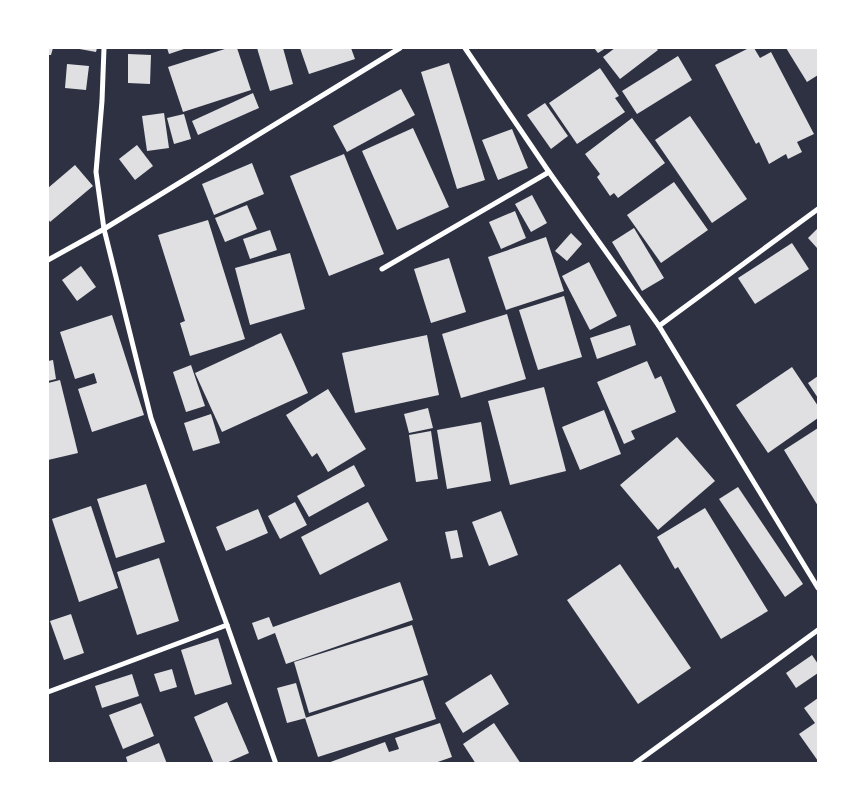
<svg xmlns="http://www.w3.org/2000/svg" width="866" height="811" font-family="Georgia,serif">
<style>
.building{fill:#e0e0e3}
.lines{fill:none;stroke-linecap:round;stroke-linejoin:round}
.minor{stroke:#fff;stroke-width:5}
</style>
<rect width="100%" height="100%" fill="#2d3142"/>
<g class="building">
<polygon points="48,48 53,48 51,55 48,55"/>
<polygon points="74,48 97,48 96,52"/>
<polygon points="167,48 187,48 169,54"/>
<polygon points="228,48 237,48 251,90 183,112 168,67"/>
<polygon points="257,48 283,48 293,84 270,91"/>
<polygon points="300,48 351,48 355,59 309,74"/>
<polygon points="594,48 606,48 598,53"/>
<polygon points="615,48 656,48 658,50 620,79 603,57"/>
<polygon points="749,48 754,48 760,58 771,52 814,134 797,142 802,152 788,159 786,154 769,164 759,142 756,144 715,65"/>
<polygon points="786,48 818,48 818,75 807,82"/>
<polygon points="128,54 151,55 150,84 128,83"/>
<polygon points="678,56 692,80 637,114 622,91"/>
<polygon points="449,63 485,180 457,189 421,72"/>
<polygon points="67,64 89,66 86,90 65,88"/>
<polygon points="600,68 619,96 615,98 625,112 577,144 549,103"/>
<polygon points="401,89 415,115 347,152 333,126"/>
<polygon points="253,93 259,108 198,135 192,121"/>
<polygon points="545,103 568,136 551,149 527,115"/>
<polygon points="164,113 169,148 147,151 142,116"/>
<polygon points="184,114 191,139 174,144 167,118"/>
<polygon points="690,116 747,199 712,223 655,140"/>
<polygon points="632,118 665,163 618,198 614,193 610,196 597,177 600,174 585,154"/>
<polygon points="413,128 449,207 397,230 362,151"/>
<polygon points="512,129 528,168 498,180 482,140"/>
<polygon points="137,145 153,166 135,180 119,159"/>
<polygon points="344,154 384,254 329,276 290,176"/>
<polygon points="252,163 264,194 214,215 202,184"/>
<polygon points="75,165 93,186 50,222 48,218 48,188"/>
<polygon points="674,182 708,230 661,263 627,215"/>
<polygon points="532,195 547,223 531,232 515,204"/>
<polygon points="247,205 257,229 225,242 215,218"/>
<polygon points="515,211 526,238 501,249 489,222"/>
<polygon points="208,220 245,339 190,356 180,323 185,321 158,235"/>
<polygon points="634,228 664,278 642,291 612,242"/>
<polygon points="817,229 818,231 817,248 808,238"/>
<polygon points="270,230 277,250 250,259 243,239"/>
<polygon points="571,233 582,244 567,261 555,251"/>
<polygon points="546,237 564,291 506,310 488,257"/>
<polygon points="792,243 809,269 755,304 738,278"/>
<polygon points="290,253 305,309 250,325 235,268"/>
<polygon points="449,258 466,312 431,323 414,269"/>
<polygon points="589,262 617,316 590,330 562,276"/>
<polygon points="81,266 96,287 77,301 62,280"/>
<polygon points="564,296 582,357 538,370 519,310"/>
<polygon points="507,314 526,379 461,398 442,334"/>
<polygon points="112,315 144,415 92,432 78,389 97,383 94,373 75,379 60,332"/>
<polygon points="630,325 636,345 597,359 590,338"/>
<polygon points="281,333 308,393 222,432 195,373"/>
<polygon points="427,335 439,395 355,413 342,353"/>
<polygon points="53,360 56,379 48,381 48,361"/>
<polygon points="647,361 655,379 661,376 676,412 631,431 635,439 624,444 597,382"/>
<polygon points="191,365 205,406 186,412 173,372"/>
<polygon points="792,367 818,406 818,418 768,453 736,405"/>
<polygon points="818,376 818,398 808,383"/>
<polygon points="60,380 78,453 48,460 48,383"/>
<polygon points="544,387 566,471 510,485 488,401"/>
<polygon points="328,389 366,449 328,472 317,453 312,457 286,415"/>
<polygon points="428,408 433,428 409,433 404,414"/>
<polygon points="604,410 621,454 580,470 562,427"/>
<polygon points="211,414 220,443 193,451 184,423"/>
<polygon points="481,422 491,481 447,489 437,430"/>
<polygon points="818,428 818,506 784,450"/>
<polygon points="431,431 438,479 416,482 409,435"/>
<polygon points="677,437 715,481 658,530 620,485"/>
<polygon points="354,465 365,486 309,517 297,496"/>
<polygon points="146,484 165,542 116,558 97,499"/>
<polygon points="738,487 803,584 785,597 719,499"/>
<polygon points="295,502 307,525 280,539 268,516"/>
<polygon points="368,502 388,540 320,575 301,537"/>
<polygon points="91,506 118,588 79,602 52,519"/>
<polygon points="705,508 768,611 721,639 678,567 675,569 657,537"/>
<polygon points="258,509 268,533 226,551 216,527"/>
<polygon points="501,511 518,555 489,566 472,522"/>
<polygon points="457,530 463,557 451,559 445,532"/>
<polygon points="159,558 179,621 137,635 117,572"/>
<polygon points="620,564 691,668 638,704 567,600"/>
<polygon points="400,582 413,620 286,664 275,633 258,640 252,623 269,617 273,627"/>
<polygon points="71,614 84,653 64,660 50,621"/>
<polygon points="412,625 428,675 309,713 294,662"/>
<polygon points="218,638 232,684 195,695 181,650"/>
<polygon points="812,655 818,664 818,673 796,688 786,673"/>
<polygon points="172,669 177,687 160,692 154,674"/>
<polygon points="132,674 139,696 102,708 95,686"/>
<polygon points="491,674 509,704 463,733 445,703"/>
<polygon points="423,680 436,719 318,757 305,718"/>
<polygon points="296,683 306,718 287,723 277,688"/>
<polygon points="818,698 818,761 799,734 815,723 804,708"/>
<polygon points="227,702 249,753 224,764 214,764 194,717"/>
<polygon points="141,703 154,736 123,749 109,715"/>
<polygon points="440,723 452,757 432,764 325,764 385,742 389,752 399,749 395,738"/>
<polygon points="494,723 521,764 476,764 463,744"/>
<polygon points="159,743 167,764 128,764 126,757"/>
</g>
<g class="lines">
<g class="minor">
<polyline points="104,48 102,101 96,172 104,229 151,418 227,625 276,764"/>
<polyline points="465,48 549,172 659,326 818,588"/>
<polyline points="48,260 104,229 400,48"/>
<polyline points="382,269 549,172"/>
<polyline points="659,326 818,209"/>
<polyline points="48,692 227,625"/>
<polyline points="634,764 818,630"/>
</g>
</g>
<rect width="866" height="811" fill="none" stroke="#ffffff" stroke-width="98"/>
</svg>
